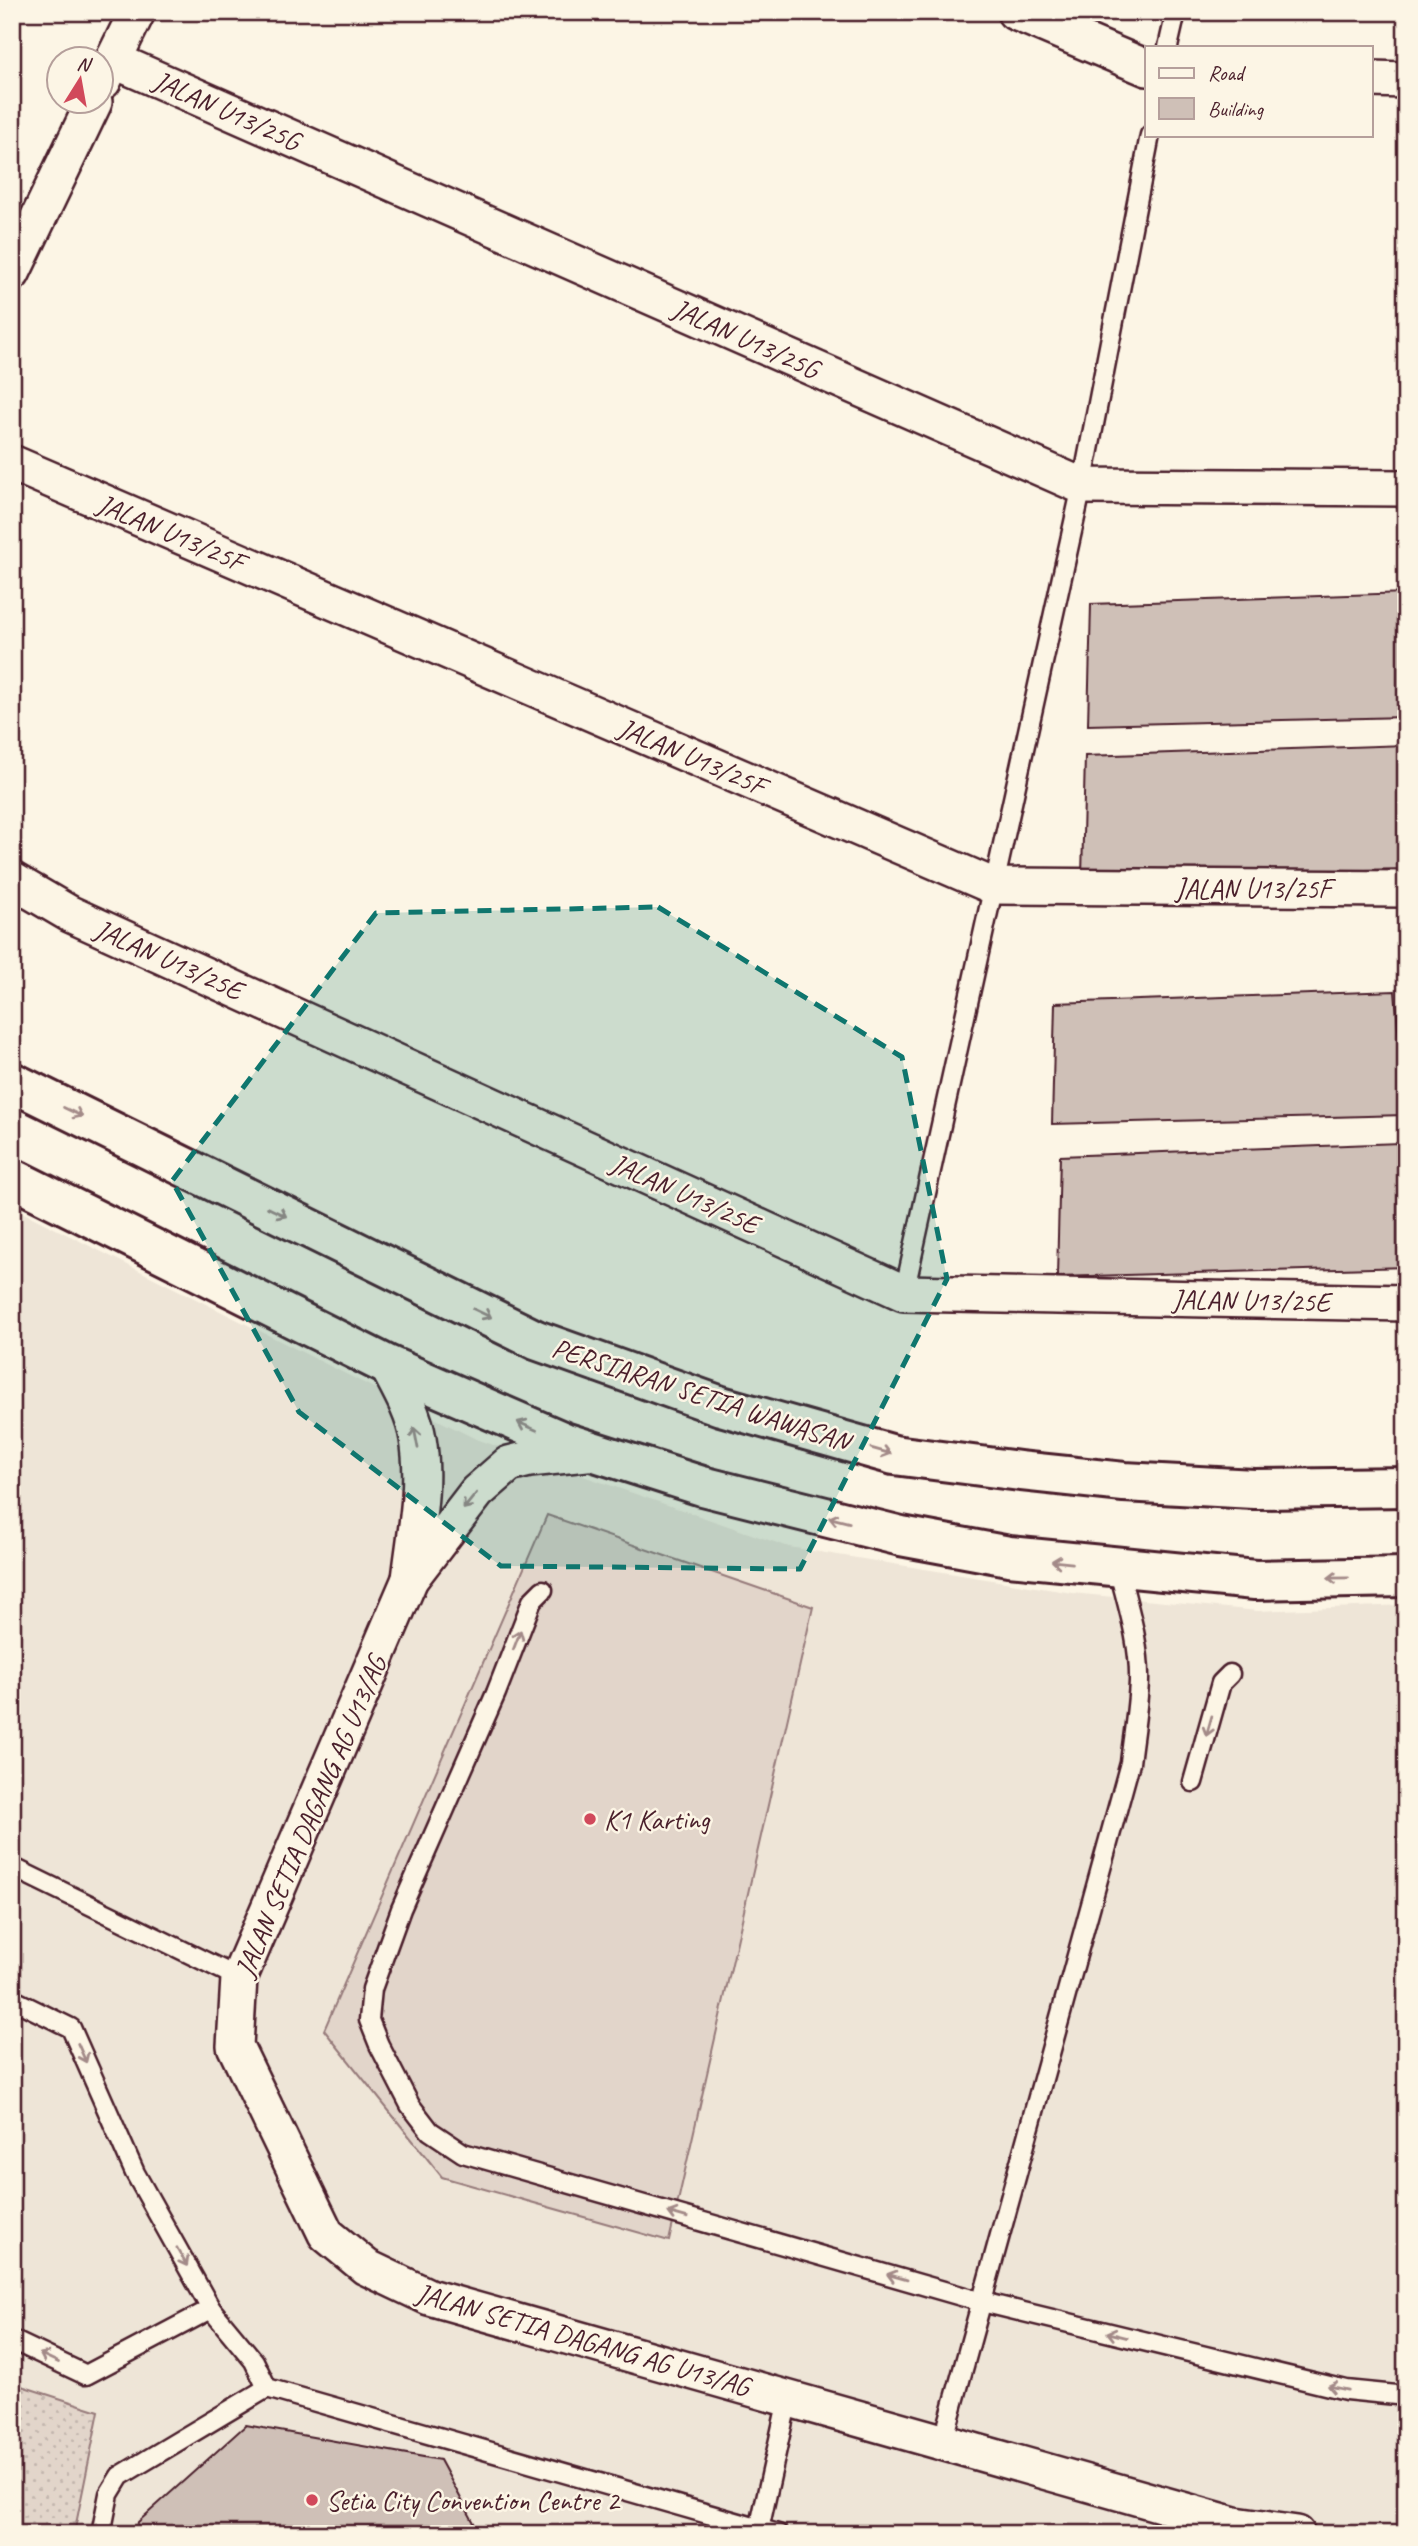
<svg xmlns="http://www.w3.org/2000/svg" width="1418" height="2546" font-family="Caveat,sans-serif">
<style>
.built{fill:#eee5d7}
.grass{fill:url(#grass-dots);stroke:#967a7a;stroke-width:2}
.garden{fill:#e2d5ca;stroke:#967a7a;stroke-width:2}
.building{fill:#cfc0b7;stroke:#4a1f2b;stroke-width:2}
.lines{fill:none;stroke-linecap:round;stroke-linejoin:round}
.lane-casing{stroke:#4a1f2b;stroke-width:23}
.street-casing{stroke:#4a1f2b;stroke-width:40}
.secondary-casing{stroke:#4a1f2b;stroke-width:44}
.lane{stroke:#fcf5e5;stroke-width:18}
.street{stroke:#fcf5e5;stroke-width:35}
.secondary{stroke:#fcf5e5;stroke-width:38}
.oneway{stroke:#a38a88}
.marked{fill:#0f766e;fill-opacity:0.2;stroke:#0f766e;stroke-width:5;stroke-dasharray:14 9;stroke-linejoin:round}
.poi-dot{fill:#d1495b;stroke:#fcf5e5;stroke-width:2.5}
.labels{text-anchor:middle;stroke-width:5;stroke-linejoin:round;paint-order:stroke}
.street-label{font-size:28px;fill:#4a1f2b;stroke:#fcf5e5}
.poi-label{font-size:28px;fill:#4a1f2b;stroke:#fcf5e5;text-anchor:start}
</style>
<defs>
<pattern id="grass-dots" width="8" height="8" patternUnits="userSpaceOnUse" patternTransform="scale(1.75)"><rect width="8" height="8" fill="#e2d5ca"/><path d="M2 2h.1M6 6h.1" fill="none" stroke="#c3b6ae" stroke-width="1.8" stroke-linecap="round"/></pattern>
</defs>
<rect width="100%" height="100%" fill="#fcf5e5"/>
<filter id="ink" filterUnits="userSpaceOnUse"><feTurbulence type="fractalNoise" baseFrequency=".0143" numOctaves="2"/><feDisplacementMap in="SourceGraphic" scale="14" xChannelSelector="R" yChannelSelector="G"/><feConvolveMatrix kernelMatrix="1 2 1 2 8 2 1 2 1" color-interpolation-filters="sRGB"/></filter>
<g filter="url(#ink)">
<polygon class="built" points="12,1207 476,1439 789,1547 1072,1593 1258,1611 1406,1605 1406,2534 12,2534"/>
<polygon class="grass" points="12,2383 99,2411 74,2534 12,2534"/>
<polygon class="garden" points="547,1515 813,1607 669,2241 442,2177 324,2030"/>
<g class="building">
<polygon points="1406,593 1406,717 1088,725 1091,604"/>
<polygon points="1406,745 1406,869 1082,877 1085,756"/>
<polygon points="1395,991 1405,1115 1052,1124 1055,1003"/>
<polygon points="1399,1143 1406,1213 1406,1267 1057,1277 1060,1156"/>
<polygon points="246,2425 440,2460 480,2534 136,2534 138,2522"/>
</g>
<g class="lines">
<g class="lane-casing">
<g id="lane">
<polyline points="1168,47 1176,12"/>
<polyline points="904,1293 1082,486 1150,135"/>
<polyline points="543,1590 532,1601 496,1693 401,1909 372,1989 369,2020 379,2045 410,2105 430,2131 463,2153 982,2302 1346,2390 1406,2396"/>
<polyline points="1193,1782 1221,1683 1230,1674"/>
<polyline points="12,1867 239,1978"/>
<polyline points="12,1999 71,2028 135,2173 211,2309 86,2375 12,2340"/>
<polyline points="211,2309 254,2361 267,2388 778,2534"/>
<path d="M943,2442L1130,1763C1133,1736 1138,1708 1139,1681C1140,1642 1127,1604 1118,1567"/>
<polyline points="101,2534 109,2494 120,2476 267,2388"/>
<polyline points="758,2534 788,2399"/>
</g>
</g>
<g class="street-casing">
<g id="street">
<polyline points="1015,12 1147,68"/>
<polyline points="113,60 1082,486 1406,488"/>
<polyline points="1371,79 1406,80"/>
<polyline points="103,81 137,12"/>
<polyline points="12,273 94,102"/>
<polyline points="12,463 993,886 1406,889"/>
<polyline points="12,880 70,914 904,1293 1406,1303"/>
<path d="M387,1365C399,1388 414,1413 418,1439C426,1485 415,1534 410,1579"/>
<polyline points="596,1452 529,1459 509,1464 477,1492 410,1579 239,1978 235,2046 326,2234 366,2267 429,2297 1235,2525 1297,2534"/>
</g>
</g>
<g class="secondary-casing">
<g id="secondary">
<polyline points="12,1082 536,1340 721,1406 894,1455 1020,1471 1124,1482 1254,1489 1406,1487"/>
<polyline points="12,1178 387,1365 564,1442 702,1486 901,1536 1009,1556 1255,1580 1406,1577"/>
</g>
</g>
<use href="#lane" class="lane"/>
<use href="#street" class="street"/>
<use href="#secondary" class="secondary"/>
</g>
<defs><path id="oneway-shaft" d="M-6 0H5M1.5-3L5.5 0L1.5 3" fill="none" stroke-width="1.6" stroke-linecap="round" stroke-linejoin="round" transform="scale(1.75)"/></defs>
<g class="oneway">
<use href="#oneway-shaft" transform="translate(73 1112) rotate(26)"/>
<use href="#oneway-shaft" transform="translate(277 1212) rotate(26)"/>
<use href="#oneway-shaft" transform="translate(482 1313) rotate(26)"/>
<use href="#oneway-shaft" transform="translate(527 1426) rotate(-156)"/>
<use href="#oneway-shaft" transform="translate(416 1438) rotate(-101)"/>
<use href="#oneway-shaft" transform="translate(881 1451) rotate(16)"/>
<use href="#oneway-shaft" transform="translate(470 1501) rotate(129)"/>
<use href="#oneway-shaft" transform="translate(839 1520) rotate(-166)"/>
<use href="#oneway-shaft" transform="translate(1062 1562) rotate(-174)"/>
<use href="#oneway-shaft" transform="translate(1338 1578) rotate(179)"/>
<use href="#oneway-shaft" transform="translate(517 1640) rotate(-69)"/>
<use href="#oneway-shaft" transform="translate(1209 1726) rotate(106)"/>
<use href="#oneway-shaft" transform="translate(82 2053) rotate(66)"/>
<use href="#oneway-shaft" transform="translate(678 2215) rotate(-164)"/>
<use href="#oneway-shaft" transform="translate(182 2257) rotate(61)"/>
<use href="#oneway-shaft" transform="translate(897 2277) rotate(-164)"/>
<use href="#oneway-shaft" transform="translate(1117 2335) rotate(-166)"/>
<use href="#oneway-shaft" transform="translate(49 2358) rotate(-155)"/>
<use href="#oneway-shaft" transform="translate(1338 2388) rotate(-168)"/>
</g>
</g>
<path class="marked" d="M658,907L902,1057L947,1279L800,1569L501,1566L299,1412L172,1181L376,913Z"/>
<g class="poi-dot">
<circle cx="590" cy="1819" r="7"/>
<circle cx="312" cy="2500" r="7"/>
</g>
<g class="labels">
<g class="street-label">
<text transform="translate(227 110) rotate(24)" y="10">JALAN U13/25G</text>
<text transform="translate(746 338) rotate(24)" y="10">JALAN U13/25G</text>
<text transform="translate(171 532) rotate(23)" y="10">JALAN U13/25F</text>
<text transform="translate(692 756) rotate(23)" y="10">JALAN U13/25F</text>
<text x="1253" y="898">JALAN U13/25F</text>
<text transform="translate(169 959) rotate(24)" y="10">JALAN U13/25E</text>
<text transform="translate(685 1193) rotate(24)" y="10">JALAN U13/25E</text>
<text transform="translate(1251 1300) rotate(1)" y="10">JALAN U13/25E</text>
<text transform="translate(701 1394) rotate(18)" y="10">PERSIARAN SETIA WAWASAN</text>
<text transform="translate(310 1816) rotate(-67)" y="10">JALAN SETIA DAGANG AG U13/AG</text>
<text transform="translate(583 2339) rotate(16)" y="10">JALAN SETIA DAGANG AG U13/AG</text>
</g>
<g class="poi-label">
<text x="604" y="1829">K1 Karting</text>
<text x="326" y="2510">Setia City Convention Centre 2</text>
</g>
</g>
<rect width="1418" height="2546" fill="none" stroke="#fcf5e5" stroke-width="42"/>
<rect x="21" y="21" width="1376" height="2504" fill="none" stroke="#4a1f2b" stroke-width="2.5" filter="url(#ink)"/>
<rect x="1145" y="46" width="228" height="91" fill="#fcf5e5" stroke="#b59f9b" stroke-width="2"/>
<rect x="1159" y="68" width="35" height="10" fill="#fcf5e5" stroke="#b59f9b" stroke-width="2"/>
<text x="1208" y="80" font-size="21" fill="#4a1f2b">Road</text>
<rect x="1159" y="98" width="35" height="21" fill="#cfc0b7" stroke="#b59f9b" stroke-width="2"/>
<text x="1208" y="116" font-size="21" fill="#4a1f2b">Building</text>
<g transform="translate(80 80) rotate(11)"><circle r="33" fill="#fcf5e5" stroke="#b59f9b" stroke-width="2"/>
<path d="M0-5L12 26L0 18L-12 26Z" fill="#d1495b"/>
<text y="-10" font-size="19" font-weight="bold" text-anchor="middle" fill="#4a1f2b">N</text>
</g>
</svg>
